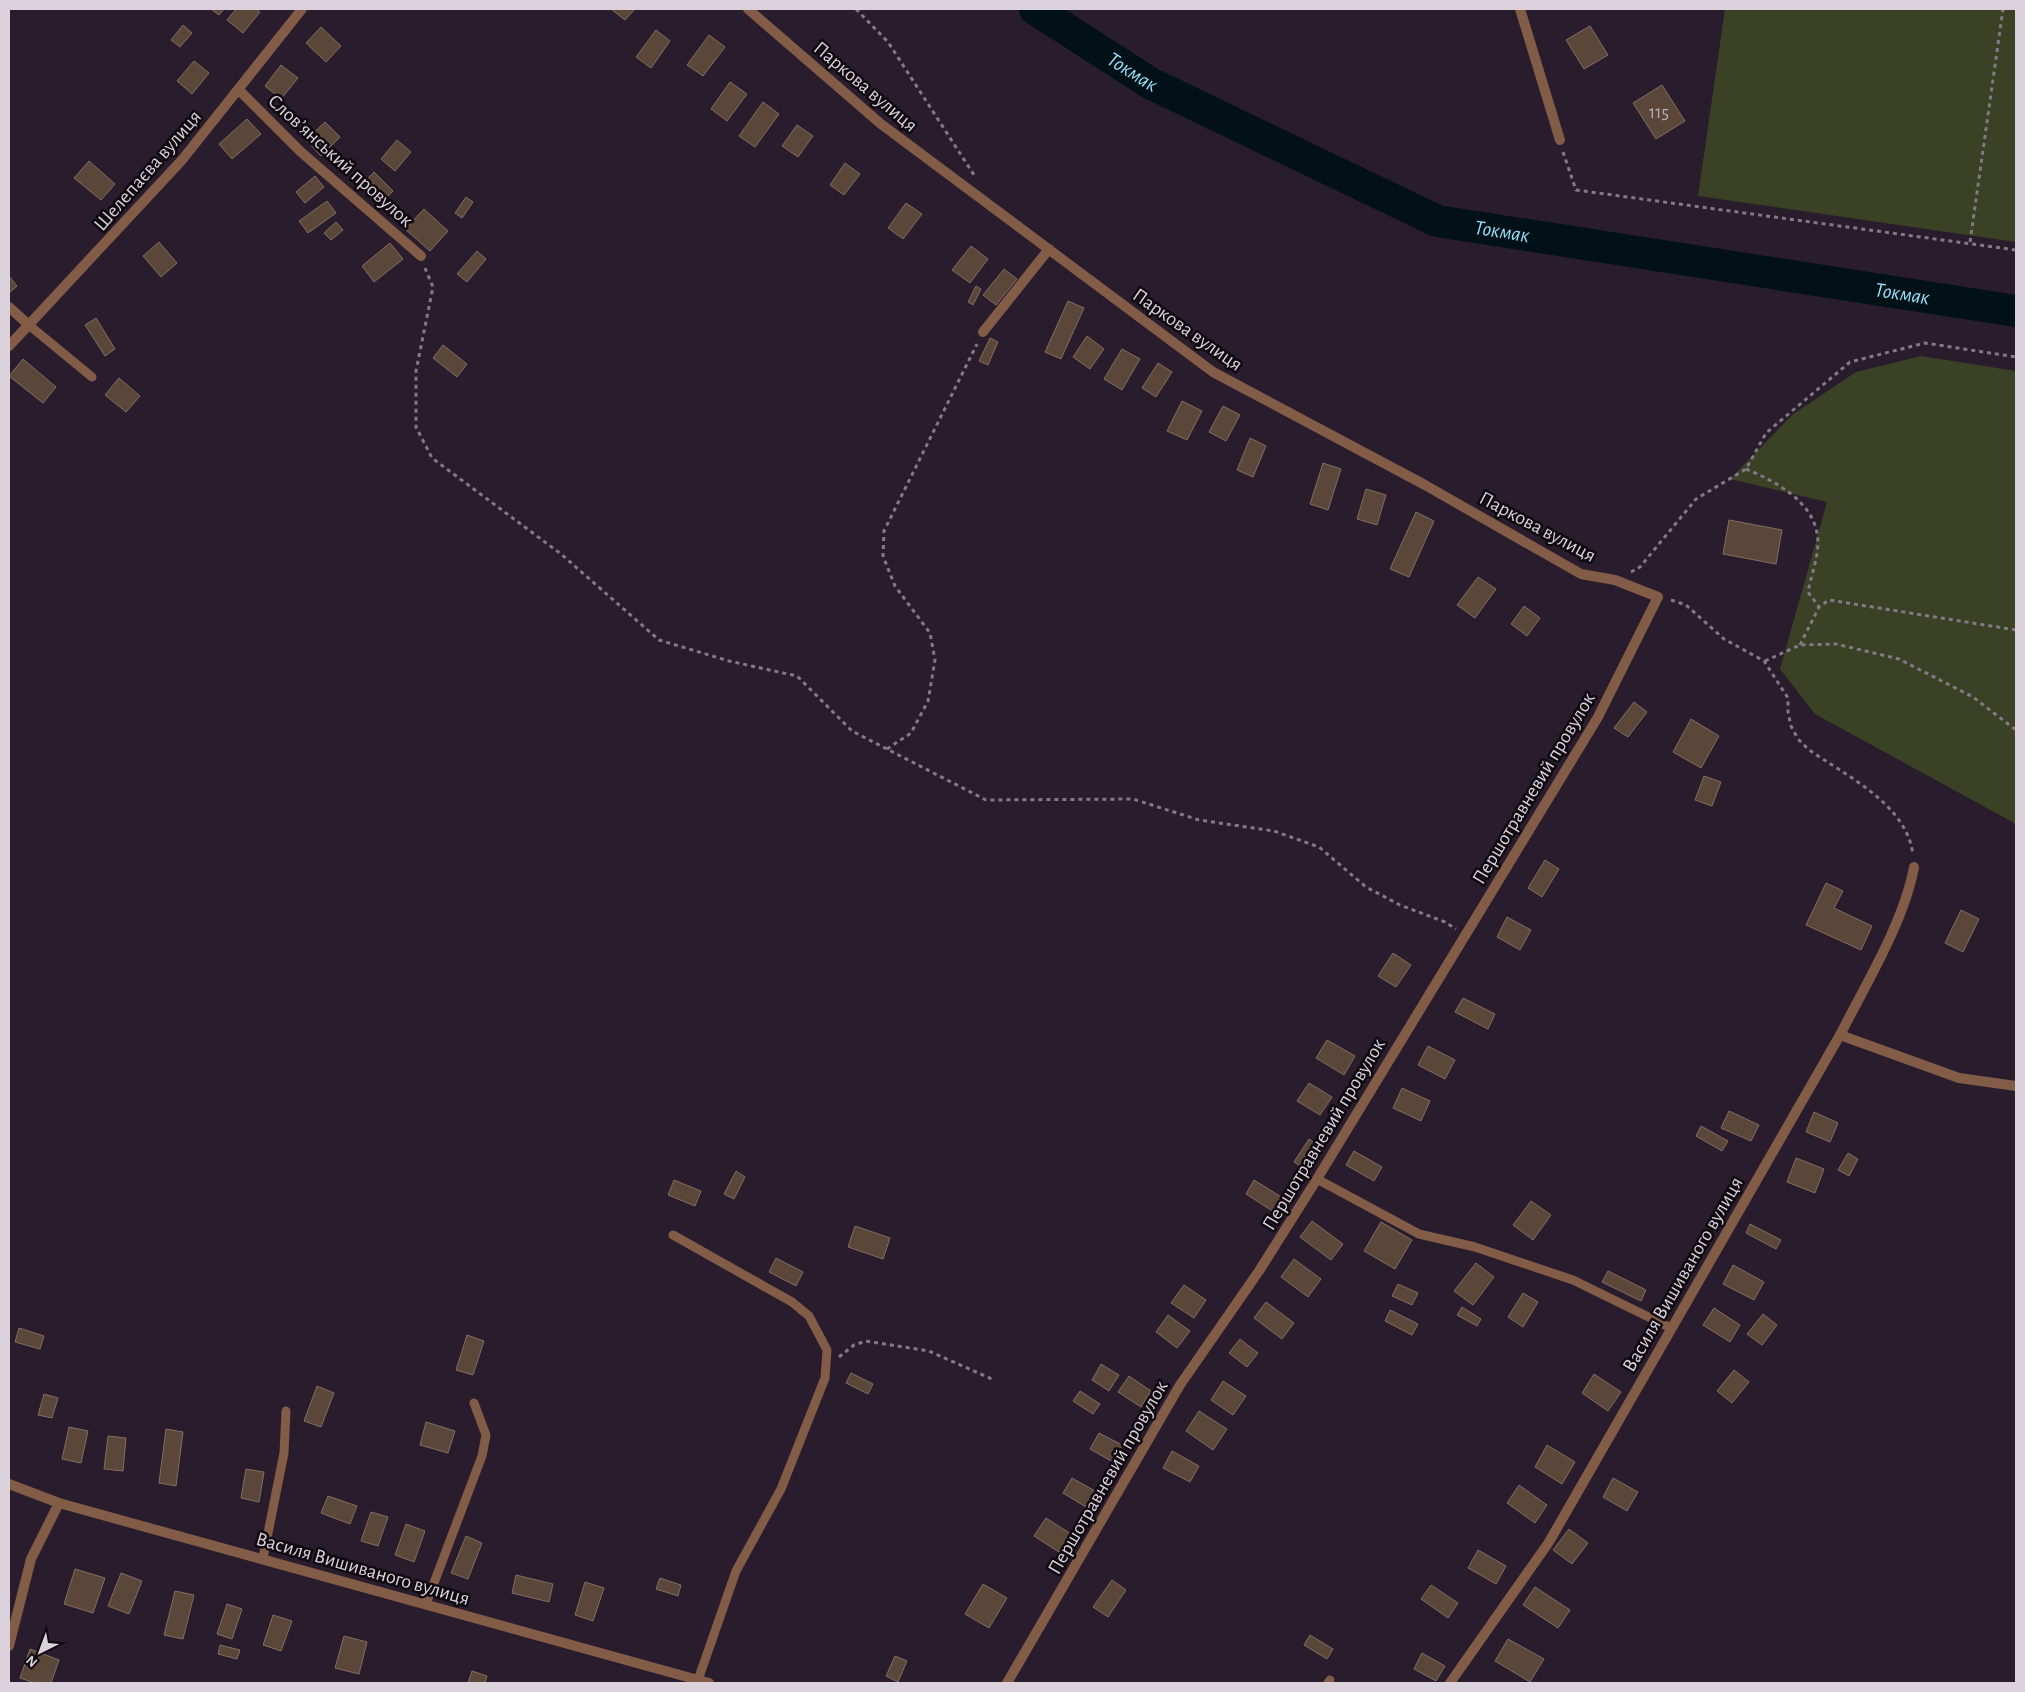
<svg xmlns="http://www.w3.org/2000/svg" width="2025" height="1692" font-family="'Alegreya Sans',sans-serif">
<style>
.green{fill:#3b4125}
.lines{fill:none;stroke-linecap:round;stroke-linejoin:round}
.river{stroke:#011117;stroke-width:32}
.building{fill:#5b463a;stroke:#846e61}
.path{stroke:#847986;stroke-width:3;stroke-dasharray:4 4;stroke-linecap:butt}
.service{stroke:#825c47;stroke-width:9}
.minor{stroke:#825c47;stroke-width:10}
.tertiary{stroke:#825c47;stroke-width:10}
.labels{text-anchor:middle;stroke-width:5;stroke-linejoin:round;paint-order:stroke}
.number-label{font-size:18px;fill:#bbafb4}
.street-label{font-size:20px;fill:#dbd2dc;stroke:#0f0910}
.water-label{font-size:21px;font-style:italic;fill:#97e1fb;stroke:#0f0910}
</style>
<rect width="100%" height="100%" fill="#291c2c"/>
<g class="green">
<polygon points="1725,9 2016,9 2016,242 1698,196"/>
<polygon points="1921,356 2016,371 2016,824 1815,714 1780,669 1827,502 1730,479 1792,415 1856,372"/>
</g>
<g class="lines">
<path class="river" id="s1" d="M1035,9L1150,83L1437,221L2016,311"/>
</g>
<g class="building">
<polygon points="211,9 224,9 219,15"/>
<polygon points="236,9 256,9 260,12 243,33 227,20"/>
<polygon points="611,9 635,9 625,20"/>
<polygon points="183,25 192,33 180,47 171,40"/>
<polygon points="1590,26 1608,55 1584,69 1566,40"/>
<polygon points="321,27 341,46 326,62 306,43"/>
<polygon points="656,30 670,41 651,68 636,57"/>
<polygon points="709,35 725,47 703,76 687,65"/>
<polygon points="194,61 209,73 192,94 177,81"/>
<polygon points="281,65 298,78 281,99 265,86"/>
<polygon points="730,82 747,94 727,121 711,109"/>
<polygon points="1662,85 1685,121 1656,139 1633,103"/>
<polygon points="763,102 779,114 755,147 739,136"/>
<polygon points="247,119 261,134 232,159 219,144"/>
<polygon points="325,122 340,137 321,156 306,140"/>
<polygon points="797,125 813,136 798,157 782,146"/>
<polygon points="397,140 411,152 395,171 381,159"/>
<polygon points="89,161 115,184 101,200 74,178"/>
<polygon points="845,163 860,174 844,195 830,185"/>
<polygon points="374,172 393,191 379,206 360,187"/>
<polygon points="315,176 324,187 305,203 296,192"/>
<polygon points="466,197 473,202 462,218 455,213"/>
<polygon points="327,201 336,213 308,233 299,221"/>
<polygon points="906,203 922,214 903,239 888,228"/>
<polygon points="424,209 448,231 430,251 405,229"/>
<polygon points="336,222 343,230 331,240 324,233"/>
<polygon points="159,242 177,263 161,277 143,256"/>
<polygon points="390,243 403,259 374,282 362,266"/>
<polygon points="971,246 988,259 970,283 952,270"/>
<polygon points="477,251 486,259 467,282 457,274"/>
<polygon points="1004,269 1017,279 996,305 983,295"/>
<polygon points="9,276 17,286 9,293"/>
<polygon points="976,286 981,289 973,305 968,302"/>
<polygon points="1068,301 1084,308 1061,359 1045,352"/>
<polygon points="96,318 115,349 105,356 85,325"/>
<polygon points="1087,336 1104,349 1090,369 1073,357"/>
<polygon points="990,338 998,342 988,365 979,361"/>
<polygon points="443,345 467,364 457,377 433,358"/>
<polygon points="1122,349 1140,359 1122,390 1104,379"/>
<polygon points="23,359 56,387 43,403 9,376"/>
<polygon points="1158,363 1172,372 1156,397 1142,388"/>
<polygon points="119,378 140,396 126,412 105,395"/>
<polygon points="1182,401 1202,411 1187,440 1167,431"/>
<polygon points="1223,406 1240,415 1226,441 1209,432"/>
<polygon points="1250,438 1266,446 1253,477 1237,470"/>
<polygon points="1323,463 1341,469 1328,510 1310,504"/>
<polygon points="1366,489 1386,495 1377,525 1357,519"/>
<polygon points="1416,512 1434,521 1409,577 1390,569"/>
<polygon points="1729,520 1782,530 1776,564 1723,554"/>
<polygon points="1478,577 1496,589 1475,618 1457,605"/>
<polygon points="1524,606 1540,618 1527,636 1511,624"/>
<polygon points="1634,702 1647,712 1628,737 1614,728"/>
<polygon points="1691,719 1719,736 1701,768 1673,752"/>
<polygon points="1704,776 1721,782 1712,806 1695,800"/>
<polygon points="1545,860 1559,869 1542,897 1528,888"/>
<polygon points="1826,883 1843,891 1834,908 1872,926 1861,950 1806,925"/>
<polygon points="1961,910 1979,919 1963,952 1945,943"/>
<polygon points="1507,917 1531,930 1520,950 1497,937"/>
<polygon points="1393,953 1411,965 1396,987 1378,976"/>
<polygon points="1463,998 1495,1014 1488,1029 1455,1012"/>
<polygon points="1327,1040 1355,1056 1344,1075 1316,1058"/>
<polygon points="1428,1046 1455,1060 1445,1079 1418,1065"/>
<polygon points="1309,1083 1332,1097 1320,1115 1297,1101"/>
<polygon points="1402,1088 1430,1101 1421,1121 1393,1108"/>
<polygon points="1729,1111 1759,1125 1751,1141 1721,1128"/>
<polygon points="1814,1112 1838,1123 1830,1142 1806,1132"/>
<polygon points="1701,1126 1728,1141 1722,1151 1696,1136"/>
<polygon points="1309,1139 1324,1149 1309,1172 1294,1162"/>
<polygon points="1354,1151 1382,1167 1374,1181 1346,1165"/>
<polygon points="1848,1153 1858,1159 1849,1176 1838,1170"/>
<polygon points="1796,1158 1824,1169 1815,1193 1787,1182"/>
<polygon points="736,1171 745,1177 734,1199 724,1194"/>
<polygon points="674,1180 701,1191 695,1206 668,1195"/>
<polygon points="1254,1180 1283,1198 1274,1212 1246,1194"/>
<polygon points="1531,1201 1551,1215 1533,1240 1513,1225"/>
<polygon points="1312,1221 1343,1244 1331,1260 1300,1237"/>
<polygon points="1381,1222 1412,1240 1395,1269 1364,1251"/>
<polygon points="1750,1224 1781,1240 1776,1249 1746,1233"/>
<polygon points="855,1226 890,1238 883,1259 848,1247"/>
<polygon points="776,1258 803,1272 796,1286 769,1272"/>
<polygon points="1294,1259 1321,1279 1308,1297 1281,1277"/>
<polygon points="1476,1263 1494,1277 1473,1305 1454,1291"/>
<polygon points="1733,1265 1764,1282 1754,1300 1723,1284"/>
<polygon points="1608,1271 1646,1290 1641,1301 1602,1282"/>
<polygon points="1398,1284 1418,1293 1412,1305 1392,1296"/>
<polygon points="1184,1285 1206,1300 1194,1318 1171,1303"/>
<polygon points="1523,1293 1538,1302 1523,1327 1508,1317"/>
<polygon points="1266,1302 1294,1323 1282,1339 1254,1318"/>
<polygon points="1462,1307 1481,1319 1477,1326 1457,1315"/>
<polygon points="1714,1308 1740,1325 1730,1342 1703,1325"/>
<polygon points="1390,1310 1418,1324 1412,1335 1385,1321"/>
<polygon points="1763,1314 1777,1325 1762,1345 1747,1334"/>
<polygon points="1168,1315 1190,1331 1177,1348 1156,1332"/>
<polygon points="19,1328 44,1336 40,1349 15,1342"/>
<polygon points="467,1335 484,1341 473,1375 456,1370"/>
<polygon points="1240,1339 1258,1353 1247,1367 1229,1353"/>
<polygon points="1101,1364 1119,1375 1109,1391 1092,1380"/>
<polygon points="1734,1370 1749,1382 1732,1403 1717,1391"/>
<polygon points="851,1373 873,1384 868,1394 846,1383"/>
<polygon points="1594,1374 1621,1392 1608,1411 1582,1393"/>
<polygon points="1129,1376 1151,1391 1141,1407 1118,1392"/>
<polygon points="1223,1381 1246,1396 1233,1415 1211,1400"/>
<polygon points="317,1386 334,1393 321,1427 304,1421"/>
<polygon points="1080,1391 1100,1404 1093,1414 1073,1401"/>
<polygon points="44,1394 58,1398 52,1418 38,1415"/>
<polygon points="1199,1411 1227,1429 1213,1450 1186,1431"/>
<polygon points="426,1422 455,1431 448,1453 420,1445"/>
<polygon points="69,1427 88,1431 81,1463 62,1459"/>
<polygon points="166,1429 183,1432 176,1486 159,1483"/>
<polygon points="1099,1433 1122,1445 1113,1462 1090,1449"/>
<polygon points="108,1436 126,1438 123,1471 104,1469"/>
<polygon points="1547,1445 1575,1462 1562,1484 1535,1467"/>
<polygon points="1172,1451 1199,1466 1190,1482 1163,1468"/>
<polygon points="246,1469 264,1472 259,1502 241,1498"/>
<polygon points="1072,1478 1095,1491 1086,1507 1063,1493"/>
<polygon points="1613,1478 1638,1492 1627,1511 1603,1497"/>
<polygon points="1519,1485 1547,1505 1535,1523 1507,1503"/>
<polygon points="328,1496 357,1506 350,1524 321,1513"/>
<polygon points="371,1512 388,1517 378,1546 361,1541"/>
<polygon points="1046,1518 1071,1534 1059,1552 1034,1536"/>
<polygon points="406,1524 425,1531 414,1562 395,1555"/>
<polygon points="1569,1529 1588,1543 1572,1564 1553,1550"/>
<polygon points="466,1536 482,1543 468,1579 451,1573"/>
<polygon points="1478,1550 1506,1566 1496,1584 1468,1568"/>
<polygon points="75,1569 105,1578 93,1613 64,1604"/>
<polygon points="121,1573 142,1581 129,1614 108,1606"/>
<polygon points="516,1575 553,1584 549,1602 512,1593"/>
<polygon points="660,1578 681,1585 678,1596 656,1589"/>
<polygon points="1112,1580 1126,1590 1108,1617 1093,1607"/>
<polygon points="585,1582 604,1588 593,1621 575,1615"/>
<polygon points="983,1584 1007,1598 989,1628 965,1614"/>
<polygon points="1431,1585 1458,1603 1448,1618 1421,1599"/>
<polygon points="1535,1587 1570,1610 1558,1628 1523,1605"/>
<polygon points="175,1591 194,1595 183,1639 164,1635"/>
<polygon points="227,1604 242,1609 232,1639 217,1634"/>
<polygon points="273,1615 292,1621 281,1651 263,1645"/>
<polygon points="1310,1635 1333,1649 1327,1659 1304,1645"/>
<polygon points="344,1636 367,1642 359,1674 335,1668"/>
<polygon points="1508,1639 1544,1659 1530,1682 1495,1661"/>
<polygon points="220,1645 240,1650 237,1659 218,1654"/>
<polygon points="30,1649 59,1660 51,1683 35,1683 20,1678"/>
<polygon points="1422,1653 1445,1666 1436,1681 1414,1669"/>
<polygon points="895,1656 907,1661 898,1682 886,1676"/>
<polygon points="472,1671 487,1676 485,1683 468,1683"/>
</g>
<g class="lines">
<g class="path">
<polyline points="856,9 888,42 974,175"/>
<polyline points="1563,152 1576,190 2016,250"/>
<polyline points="1970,242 2003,9"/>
<polyline points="425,268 433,287 416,371 416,427 432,458 561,554 659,640 729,661 797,676 852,731 986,800 1133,799 1199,820 1274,831 1319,847 1366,887 1400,905 1445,922 1456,929"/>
<path d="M1746,469C1777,482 1817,503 1818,542C1818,558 1811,576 1808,592L1819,607"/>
<polyline points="1631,572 1640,567 1696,499 1746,469 1766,433 1850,362 1925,343 2016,357"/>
<path d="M1671,600L1686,605L1724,639L1764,661L1788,698V712L1791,726L1798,739L1808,749C1846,776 1907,804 1913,855"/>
<polyline points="1800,645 1819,607 1829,600 2016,630"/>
<polyline points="1765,661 1800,645 1836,644 1899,659 1973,697 2016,730"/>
<polyline points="887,749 911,733 928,701 935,660 930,633 895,586 883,556 884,531 977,344"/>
<polyline points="839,1357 854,1345 866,1341 929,1351 994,1380"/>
</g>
<g class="service">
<polyline points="30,326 92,377"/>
<polyline points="1317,1179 1419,1234 1475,1247 1573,1280 1671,1328"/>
<polyline points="673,1235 792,1302 809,1316 827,1350 825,1378 781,1489 736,1571 698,1680"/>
<polyline points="263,1558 284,1453 286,1411"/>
<polyline points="426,1604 482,1456 486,1435 474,1403"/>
<polyline points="1328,1683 1330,1680"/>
</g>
<g class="minor">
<polyline points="748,9 881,124 1213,372 1425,485 1581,574 1615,580 1658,597 1598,717 1317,1179 1259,1271 1180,1385 1007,1683"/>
<polyline points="1520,9 1560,140"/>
<polyline points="239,90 301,152 421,256"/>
<polyline points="9,307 30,326"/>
<polyline points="983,332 1049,249"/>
<polyline points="9,346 182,160 302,9"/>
<polyline points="1840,1035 1959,1078 2016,1086"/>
<polyline points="9,1646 31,1559 59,1503"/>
<path d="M1450,1683L1549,1542L1840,1035C1866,984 1904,922 1914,867"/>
</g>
<polyline class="tertiary" points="9,1484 59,1503 709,1683"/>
</g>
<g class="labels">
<g class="number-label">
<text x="1659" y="118">115</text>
</g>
<g class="street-label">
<text transform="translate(866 86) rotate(40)" y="7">Паркова вулиця</text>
<text transform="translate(341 160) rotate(42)" y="7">Слов’янський провулок</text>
<text transform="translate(147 170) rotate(-49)" y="7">Шелепаєва вулиця</text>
<text transform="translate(1188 329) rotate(35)" y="7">Паркова вулиця</text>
<text transform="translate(1538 526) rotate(28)" y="7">Паркова вулиця</text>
<text transform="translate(1533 788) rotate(-59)" y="7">Першотравневий провулок</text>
<text transform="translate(1323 1134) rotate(-59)" y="7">Першотравневий провулок</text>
<text transform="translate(1682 1274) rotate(-60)" y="7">Василя Вишиваного вулиця</text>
<text transform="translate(1107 1477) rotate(-60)" y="7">Першотравневий провулок</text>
<text transform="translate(363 1568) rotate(16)" y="7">Василя Вишиваного вулиця</text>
</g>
<g class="water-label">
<text dy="7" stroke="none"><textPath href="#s1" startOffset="116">Токмак</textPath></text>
<text dy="7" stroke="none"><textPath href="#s1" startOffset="521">Токмак</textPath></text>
<text dy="7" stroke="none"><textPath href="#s1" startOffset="926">Токмак</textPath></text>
</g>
</g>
<rect width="2025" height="1692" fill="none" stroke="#dbd2dc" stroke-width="20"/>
<g transform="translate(40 1652) rotate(222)" stroke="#0f0910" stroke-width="4" paint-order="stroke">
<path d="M0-4L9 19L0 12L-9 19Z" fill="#dbd2dc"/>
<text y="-8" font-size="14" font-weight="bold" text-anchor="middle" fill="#dbd2dc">N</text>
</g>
</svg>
